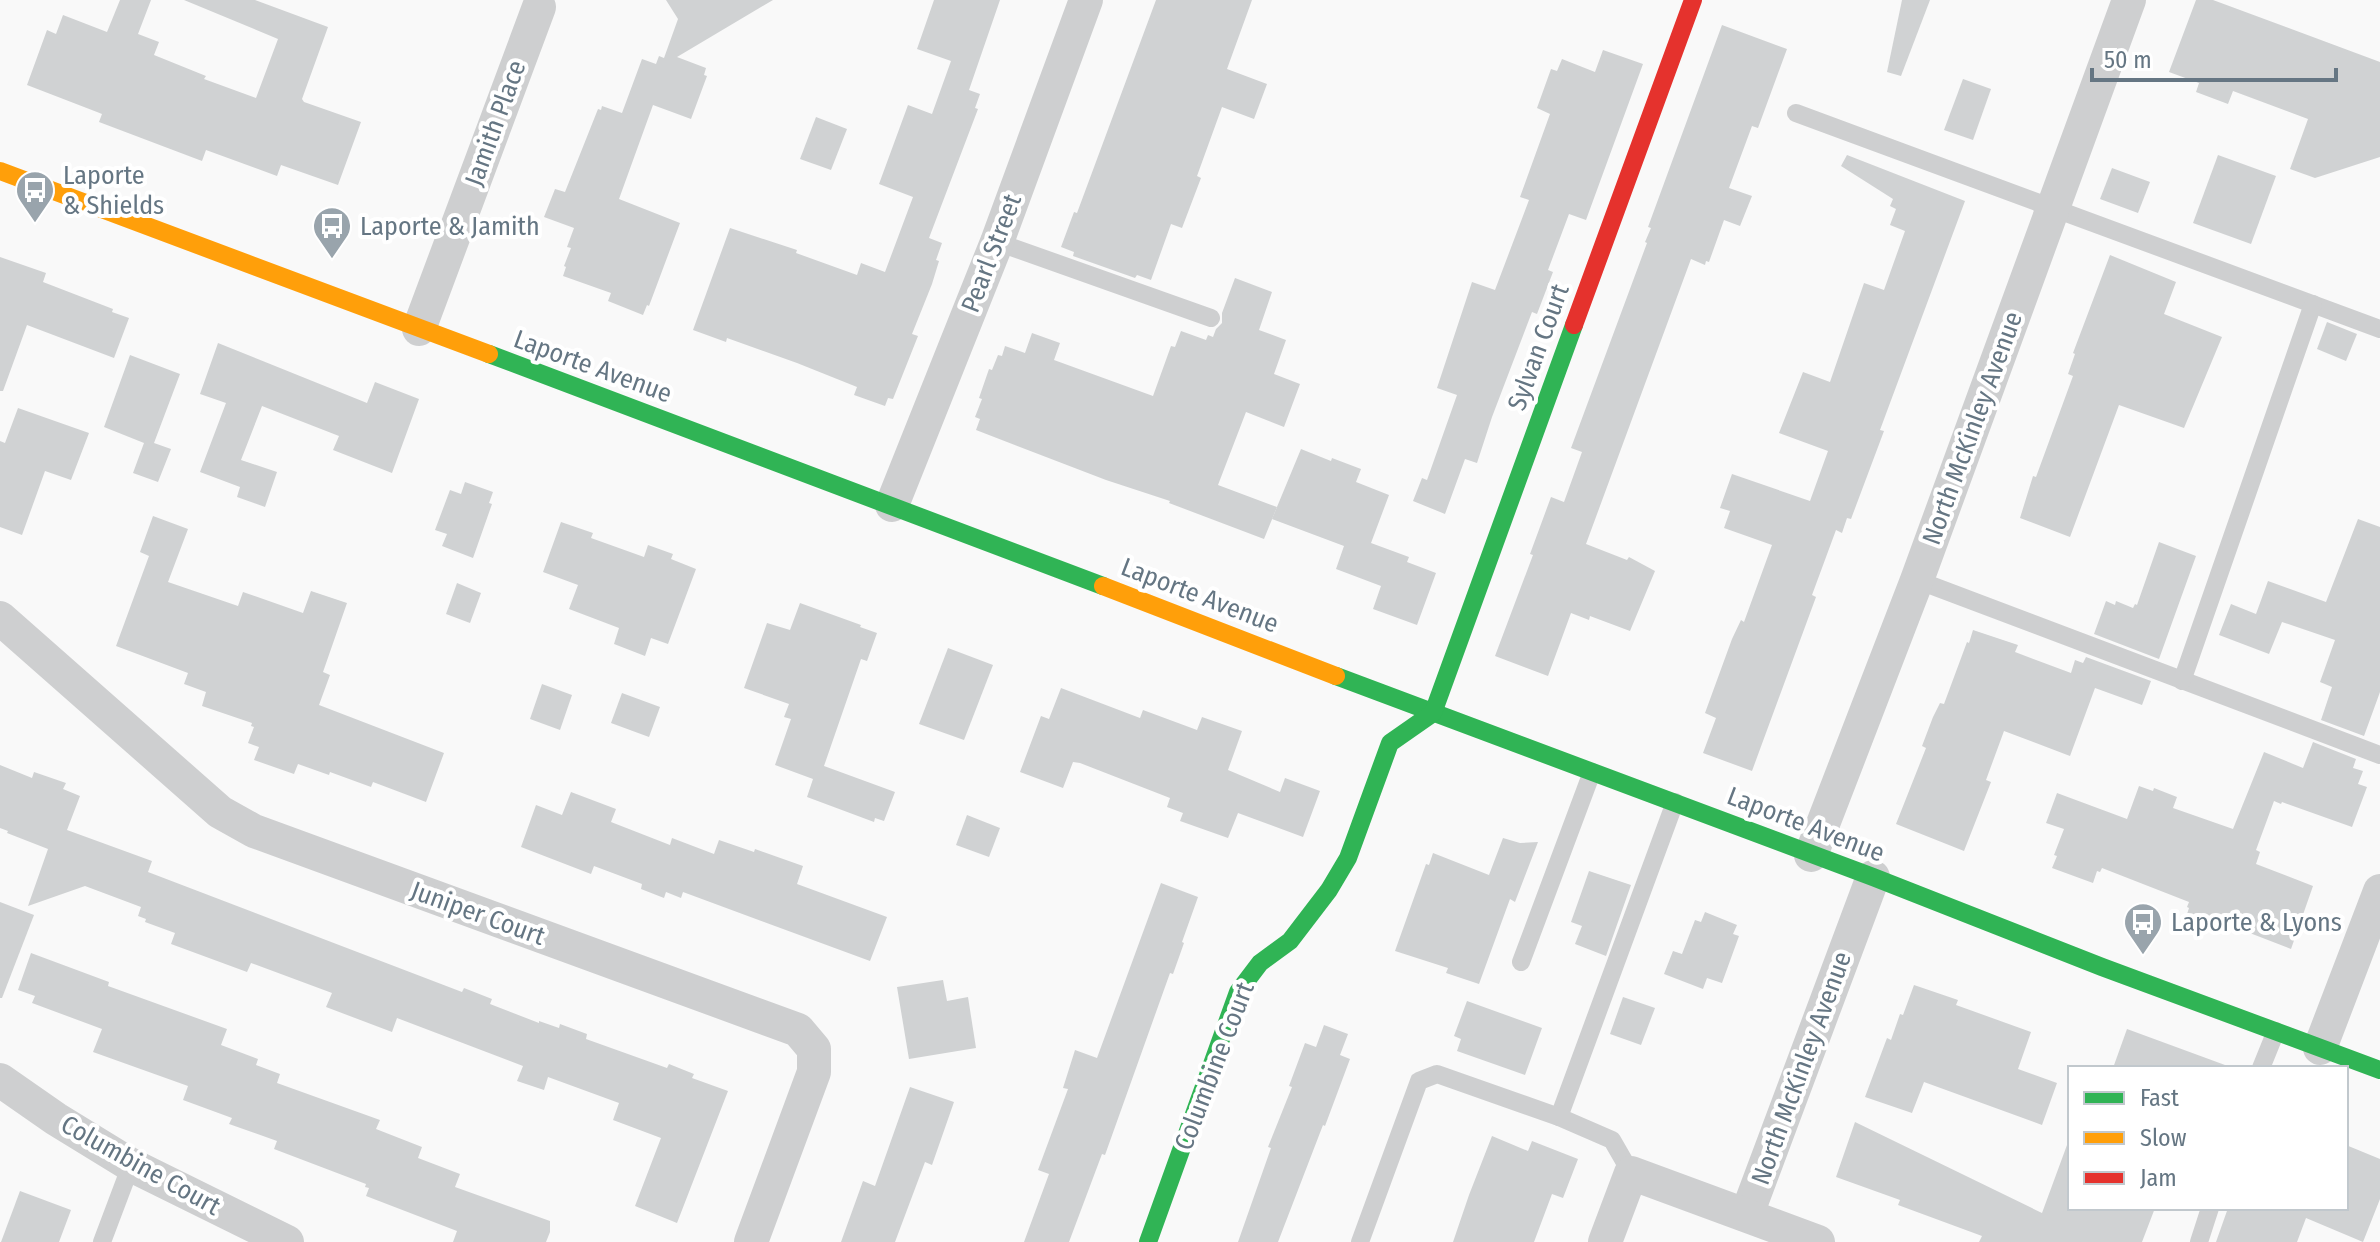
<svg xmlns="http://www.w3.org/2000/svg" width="2380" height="1242" font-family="'Fira Sans Condensed',sans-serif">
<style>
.building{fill:#d0d2d3}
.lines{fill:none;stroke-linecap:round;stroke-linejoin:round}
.lane{stroke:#cecfd0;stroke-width:18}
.street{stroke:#cecfd0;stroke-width:34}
.fast{stroke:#30b455;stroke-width:18}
.slow{stroke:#ff9f0a;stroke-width:18}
.jam{stroke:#e5322d;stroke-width:18}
.labels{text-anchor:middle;stroke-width:8;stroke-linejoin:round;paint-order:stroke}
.street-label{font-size:26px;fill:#657683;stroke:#fff}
.poi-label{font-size:26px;fill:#657683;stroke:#fff;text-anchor:start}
</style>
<rect width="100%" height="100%" fill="#f9f9f9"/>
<g class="building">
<polygon points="120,0 151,0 138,34 159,42 154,55 206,76 204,79 256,98 278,39 184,0 255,0 328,27 302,99 304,102 361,122 338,185 281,165 277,176 206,150 202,161 99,122 102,114 97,112 27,85 47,30 56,34 63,15 107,32"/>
<polygon points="666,0 773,0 677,57 706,68 704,75 707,76 691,119 653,105 619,199 680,223 649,306 647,305 643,315 608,301 611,293 563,276 566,267 564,266 571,248 567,247 574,228 544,217 555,189 565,192 598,109 601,110 602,106 622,113 642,59 656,64 659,56 664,58 678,19"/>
<polygon points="934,0 1000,0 969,90 980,94 975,108 978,109 929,238 942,243 936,260 939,261 932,284 912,334 918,336 893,399 888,398 885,406 854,395 857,387 797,363 727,338 726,342 693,330 730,228 797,250 796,253 857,275 861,263 885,272 913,197 879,184 908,105 932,114 951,61 917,49"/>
<polygon points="1156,0 1252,0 1227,69 1267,84 1254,119 1222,107 1197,176 1201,178 1182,228 1171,224 1151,280 1137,275 1135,278 1073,256 1074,252 1061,247 1074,212 1077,213"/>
<polygon points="1902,0 1930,0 1901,76 1887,72"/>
<polygon points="2196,0 2213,0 2380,62 2380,157 2315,178 2290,169 2308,119 2233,91 2228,104 2196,92 2199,83 2169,72"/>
<polygon points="1722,25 1787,49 1758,128 1752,126 1729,188 1752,196 1740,226 1724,220 1709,262 1706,261 1705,265 1691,259 1586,544 1627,560 1629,557 1655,571 1630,631 1590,616 1589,620 1571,613 1548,676 1495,656 1533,555 1530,554 1551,497 1564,502 1582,452 1571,448 1647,243 1645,242 1651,228 1648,227"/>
<polygon points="1603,50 1643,64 1586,220 1569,214 1548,270 1553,272 1537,314 1532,312 1492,417 1477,463 1465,459 1445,514 1413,501 1422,478 1427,480 1457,395 1437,388 1472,282 1495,290 1529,200 1520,197 1550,114 1537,108 1551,69 1557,71 1562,59 1595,72"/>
<polygon points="1963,79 1991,89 1973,140 1944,130"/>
<polygon points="816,117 847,129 831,170 800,159"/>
<polygon points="1847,155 1965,201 1880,430 1884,431 1851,519 1847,518 1842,533 1836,530 1812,595 1816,597 1752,771 1703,753 1716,718 1705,713 1732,639 1741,620 1744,622 1772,545 1724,528 1730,511 1720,508 1732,474 1810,501 1828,451 1779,433 1803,372 1830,382 1864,283 1884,290 1905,231 1890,225 1896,209 1890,206 1893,199 1841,166"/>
<polygon points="2218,155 2276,176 2251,244 2193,223"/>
<polygon points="2112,168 2150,182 2138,213 2100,199"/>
<polygon points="2110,255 2176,282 2164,314 2222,337 2184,428 2119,405 2070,537 2020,518 2033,476 2036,477 2073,376 2068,374 2075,354 2073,353"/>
<polygon points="0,257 46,273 43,282 113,309 112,312 129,318 114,358 27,325 3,391 0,391"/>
<polygon points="1235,278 1272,292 1259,330 1286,340 1274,374 1300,384 1284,427 1246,412 1218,485 1277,507 1264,539 1169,503 1170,501 1106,480 976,430 980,419 975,417 982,399 979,398 989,369 992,370 998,355 1002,356 1005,346 1025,353 1032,333 1060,343 1054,360 1153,396 1171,346 1175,347 1181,331 1206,340 1208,335 1213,337 1216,329 1222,323 1222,313"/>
<polygon points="2327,322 2357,334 2346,361 2317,349"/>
<polygon points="218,343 367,403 375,382 419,399 392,473 333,450 339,436 262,406 241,460 277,472 265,507 237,497 240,487 200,472 226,403 200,394"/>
<polygon points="130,355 180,374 154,443 171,449 158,482 133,473 144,443 104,427"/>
<polygon points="18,408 89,433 71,480 45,471 22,535 0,527 0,441 5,443"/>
<polygon points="1301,449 1331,461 1332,458 1361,469 1356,482 1389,495 1371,543 1409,557 1407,562 1436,573 1417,625 1373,609 1381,586 1336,569 1344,546 1272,519"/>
<polygon points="465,482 493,492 489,503 492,504 473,558 442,546 447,534 435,530 450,490 461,494"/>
<polygon points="153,516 188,529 168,582 238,606 243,592 303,613 311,591 347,603 323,672 330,675 319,705 444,753 426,802 373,782 371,787 330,772 329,775 298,764 294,774 254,760 259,747 248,743 254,727 251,726 252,723 202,706 206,692 184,684 188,673 116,646 149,556 140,552"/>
<polygon points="2358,519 2380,527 2380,692 2364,736 2321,720 2332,687 2320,682 2335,640 2282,622 2269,654 2219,635 2231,604 2256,614 2268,581 2326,602"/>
<polygon points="561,522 593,533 591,538 644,557 648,545 673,554 671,559 696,569 668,644 651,638 645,656 614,644 619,628 569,609 578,585 543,572"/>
<polygon points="2159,542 2196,556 2159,659 2094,634 2106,601 2115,605 2116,601 2133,608 2135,604 2137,605"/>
<polygon points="457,583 481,593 470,623 446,614"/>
<polygon points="800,603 861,625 860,627 877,633 867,661 861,659 824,766 895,792 884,821 875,818 874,822 807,797 813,779 775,765 791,719 784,717 789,704 744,688 767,623 790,630"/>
<polygon points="1973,630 2018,645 2015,652 2071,673 2075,660 2083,663 2086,657 2151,681 2142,705 2095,688 2070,756 2004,731 1986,780 1991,782 1964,851 1896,824 1926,748 1922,746 1933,717 1940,703 1944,704 1967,642 1969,643"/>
<polygon points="948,648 993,665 964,740 919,724"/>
<polygon points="542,684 572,695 560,730 530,719"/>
<polygon points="1061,688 1140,718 1143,710 1197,730 1202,717 1242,731 1228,770 1280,792 1285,778 1320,791 1303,837 1238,813 1228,838 1180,821 1183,813 1167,807 1170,798 1080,763 1073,762 1063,788 1020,772 1041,716 1049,719"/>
<polygon points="622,693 660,707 649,737 611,723"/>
<polygon points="2313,742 2356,759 2353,768 2363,771 2358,784 2367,787 2352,827 2282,802 2281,804 2274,801 2256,850 2260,852 2256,864 2313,886 2291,949 2229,925 2225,934 2185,920 2189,908 2187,907 2189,902 2102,868 2100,872 2097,871 2093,883 2052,868 2057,856 2054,855 2064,829 2046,823 2057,793 2127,819 2139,786 2153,791 2154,788 2177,797 2173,808 2233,829 2264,752 2303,768"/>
<polygon points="0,765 32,778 34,772 66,783 63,789 80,796 67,830 152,861 148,872 462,992 464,988 492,999 490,1004 539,1023 539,1021 559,1028 560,1024 587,1034 586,1039 667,1068 669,1064 694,1074 692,1078 728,1091 677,1223 635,1206 661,1138 613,1120 619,1103 548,1077 544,1090 517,1081 523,1066 397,1018 392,1032 326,1007 332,993 251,963 247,972 171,944 175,933 145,922 146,919 138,916 141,907 85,886 28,906 48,849 7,833 8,831 0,828"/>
<polygon points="571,792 616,809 611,822 670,845 672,838 714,854 719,840 754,852 755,849 803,866 797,884 887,917 870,961 683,892 681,898 666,892 664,898 641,889 642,884 594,866 591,874 521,847 536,805 562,815"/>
<polygon points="967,815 1000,828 989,857 956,845"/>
<polygon points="1503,838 1520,843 1538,842 1515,902 1510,899 1479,984 1446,973 1448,968 1395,951 1426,864 1429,865 1433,853 1489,875"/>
<polygon points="1589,871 1631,885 1606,956 1575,944 1582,926 1571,922"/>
<polygon points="1161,883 1198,897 1182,942 1184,943 1173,974 1170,973 1105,1155 1102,1154 1069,1242 1024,1242 1049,1174 1038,1170 1068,1089 1063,1088 1075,1050 1097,1058"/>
<polygon points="0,902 34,915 2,998 0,998"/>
<polygon points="1705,912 1737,925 1733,934 1739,936 1722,983 1707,978 1703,989 1664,974 1673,951 1682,954 1695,920 1701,922"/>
<polygon points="31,953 109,982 108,986 227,1029 221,1045 258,1059 256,1065 280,1074 277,1083 380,1120 376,1129 422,1147 418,1158 460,1174 455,1187 550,1221 550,1232 546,1242 453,1242 457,1231 366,1196 369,1188 365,1187 366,1184 274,1149 277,1141 229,1124 232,1118 183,1100 188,1086 93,1052 102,1029 32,1003 35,996 18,990"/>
<polygon points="943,980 947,1001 968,997 976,1048 909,1059 897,987"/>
<polygon points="1914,985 1958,1000 1956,1005 2031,1032 2018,1069 2057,1083 2042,1125 1924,1082 1912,1113 1865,1097 1887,1038 1891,1040 1900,1014 1903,1015"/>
<polygon points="1623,997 1655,1008 1641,1045 1610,1034"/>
<polygon points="1467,1001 1542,1028 1525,1075 1457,1051 1461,1039 1454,1036"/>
<polygon points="1324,1025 1348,1034 1340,1055 1350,1059 1325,1126 1323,1125 1278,1242 1238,1242 1271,1148 1268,1147 1292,1087 1289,1086 1305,1043 1316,1047"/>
<polygon points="2127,1029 2225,1065 2225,1068 2113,1068"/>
<polygon points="910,1087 954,1102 932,1165 925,1162 895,1242 841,1242 863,1181 875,1186"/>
<polygon points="1855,1122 2042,1213 2067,1145 2070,1146 2070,1208 2155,1208 2142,1242 1979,1242 1982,1236 1898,1205 1900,1200 1836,1177"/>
<polygon points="1492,1136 1528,1151 1532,1141 1578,1159 1563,1198 1552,1194 1534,1242 1453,1242 1469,1195"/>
<polygon points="2346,1145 2380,1159 2380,1199 2363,1242 2306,1218 2297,1242 2216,1242 2228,1208 2346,1208"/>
<polygon points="20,1191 71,1210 59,1242 1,1242"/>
</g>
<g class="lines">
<g class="lane">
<polyline points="1796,113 2380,329"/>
<polyline points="997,242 1211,318"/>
<polyline points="1917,580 2380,755"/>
<polyline points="2182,681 2313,304"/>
<polyline points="1521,962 1592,772"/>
<polyline points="2261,1068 2276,1031"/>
<polyline points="1559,1117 1675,802"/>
<polyline points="102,1242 131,1165"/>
<polyline points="1360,1242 1419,1081 1437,1074 1559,1117 1612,1140 1631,1173"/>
<polyline points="2199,1242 2210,1208"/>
</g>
<g class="street">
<polyline points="419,329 539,7"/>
<polyline points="892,505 997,242 1086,0"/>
<polyline points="0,618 220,812 254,831 798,1030 814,1049 814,1072 751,1242"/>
<polyline points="1811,855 1917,580 2129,0"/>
<polyline points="2320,1048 2380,891"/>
<polyline points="0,1080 56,1119 131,1165 287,1242"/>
<polyline points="1747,1214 1873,877"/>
<polyline points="1605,1242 1631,1173 1818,1242"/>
</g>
<g class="fast">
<polyline points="489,354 1103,586"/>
<polyline points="1336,676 1873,877 2102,967 2380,1070"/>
<polyline points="1148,1242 1238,992 1260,963 1290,941 1329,890 1348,858 1390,743 1433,713 1574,325"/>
</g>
<g class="slow">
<polyline points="0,171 489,354"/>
<polyline points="1103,586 1336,676"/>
</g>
<polyline class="jam" points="1574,325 1693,0"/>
</g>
<defs>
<g id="bus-pin" transform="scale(2)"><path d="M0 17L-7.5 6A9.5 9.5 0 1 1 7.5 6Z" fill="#99a4ac" stroke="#fff"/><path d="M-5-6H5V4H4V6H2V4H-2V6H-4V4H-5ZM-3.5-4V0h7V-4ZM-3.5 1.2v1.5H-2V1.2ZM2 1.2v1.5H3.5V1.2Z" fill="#fff"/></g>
</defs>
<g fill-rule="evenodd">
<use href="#bus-pin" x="35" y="190"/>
<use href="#bus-pin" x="332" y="226"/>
<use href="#bus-pin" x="2143" y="922"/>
</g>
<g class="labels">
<g class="street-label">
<text transform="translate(495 123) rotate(-70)" y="9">Jamith Place</text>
<text transform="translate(991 253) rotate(-69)" y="9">Pearl Street</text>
<text transform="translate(1538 347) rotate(-70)" y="9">Sylvan Court</text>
<text transform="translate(593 366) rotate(20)" y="9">Laporte Avenue</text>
<text transform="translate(1972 428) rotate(-70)" y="9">North McKinley Avenue</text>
<text transform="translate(1200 595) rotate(21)" y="9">Laporte Avenue</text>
<text transform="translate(1806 824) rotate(21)" y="9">Laporte Avenue</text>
<text transform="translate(478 913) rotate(20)" y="9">Juniper Court</text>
<text transform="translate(1214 1066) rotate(-69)" y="9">Columbine Court</text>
<text transform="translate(1801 1068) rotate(-70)" y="9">North McKinley Avenue</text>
<text transform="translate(141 1165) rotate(29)" y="9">Columbine Court</text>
</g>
<g class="poi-label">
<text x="63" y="184">Laporte<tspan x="63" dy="30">&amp; Shields</tspan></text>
<text x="360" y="235">Laporte &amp; Jamith</text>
<text x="2171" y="931">Laporte &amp; Lyons</text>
</g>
</g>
<rect x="2068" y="1066" width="280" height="144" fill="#ffffff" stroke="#c1c8cd" stroke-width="2"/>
<rect x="2084" y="1092" width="40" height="12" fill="#30b455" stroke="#c1c8cd" stroke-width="2"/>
<text x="2140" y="1106" font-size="24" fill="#657683">Fast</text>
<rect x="2084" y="1132" width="40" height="12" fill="#ff9f0a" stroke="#c1c8cd" stroke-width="2"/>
<text x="2140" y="1146" font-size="24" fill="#657683">Slow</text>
<rect x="2084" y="1172" width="40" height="12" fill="#e5322d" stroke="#c1c8cd" stroke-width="2"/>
<text x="2140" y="1186" font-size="24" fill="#657683">Jam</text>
<path d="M2092 68v12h244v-12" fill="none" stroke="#657683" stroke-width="4"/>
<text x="2104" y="68" font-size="24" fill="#657683" stroke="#ffffff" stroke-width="6" paint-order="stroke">50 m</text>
</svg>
